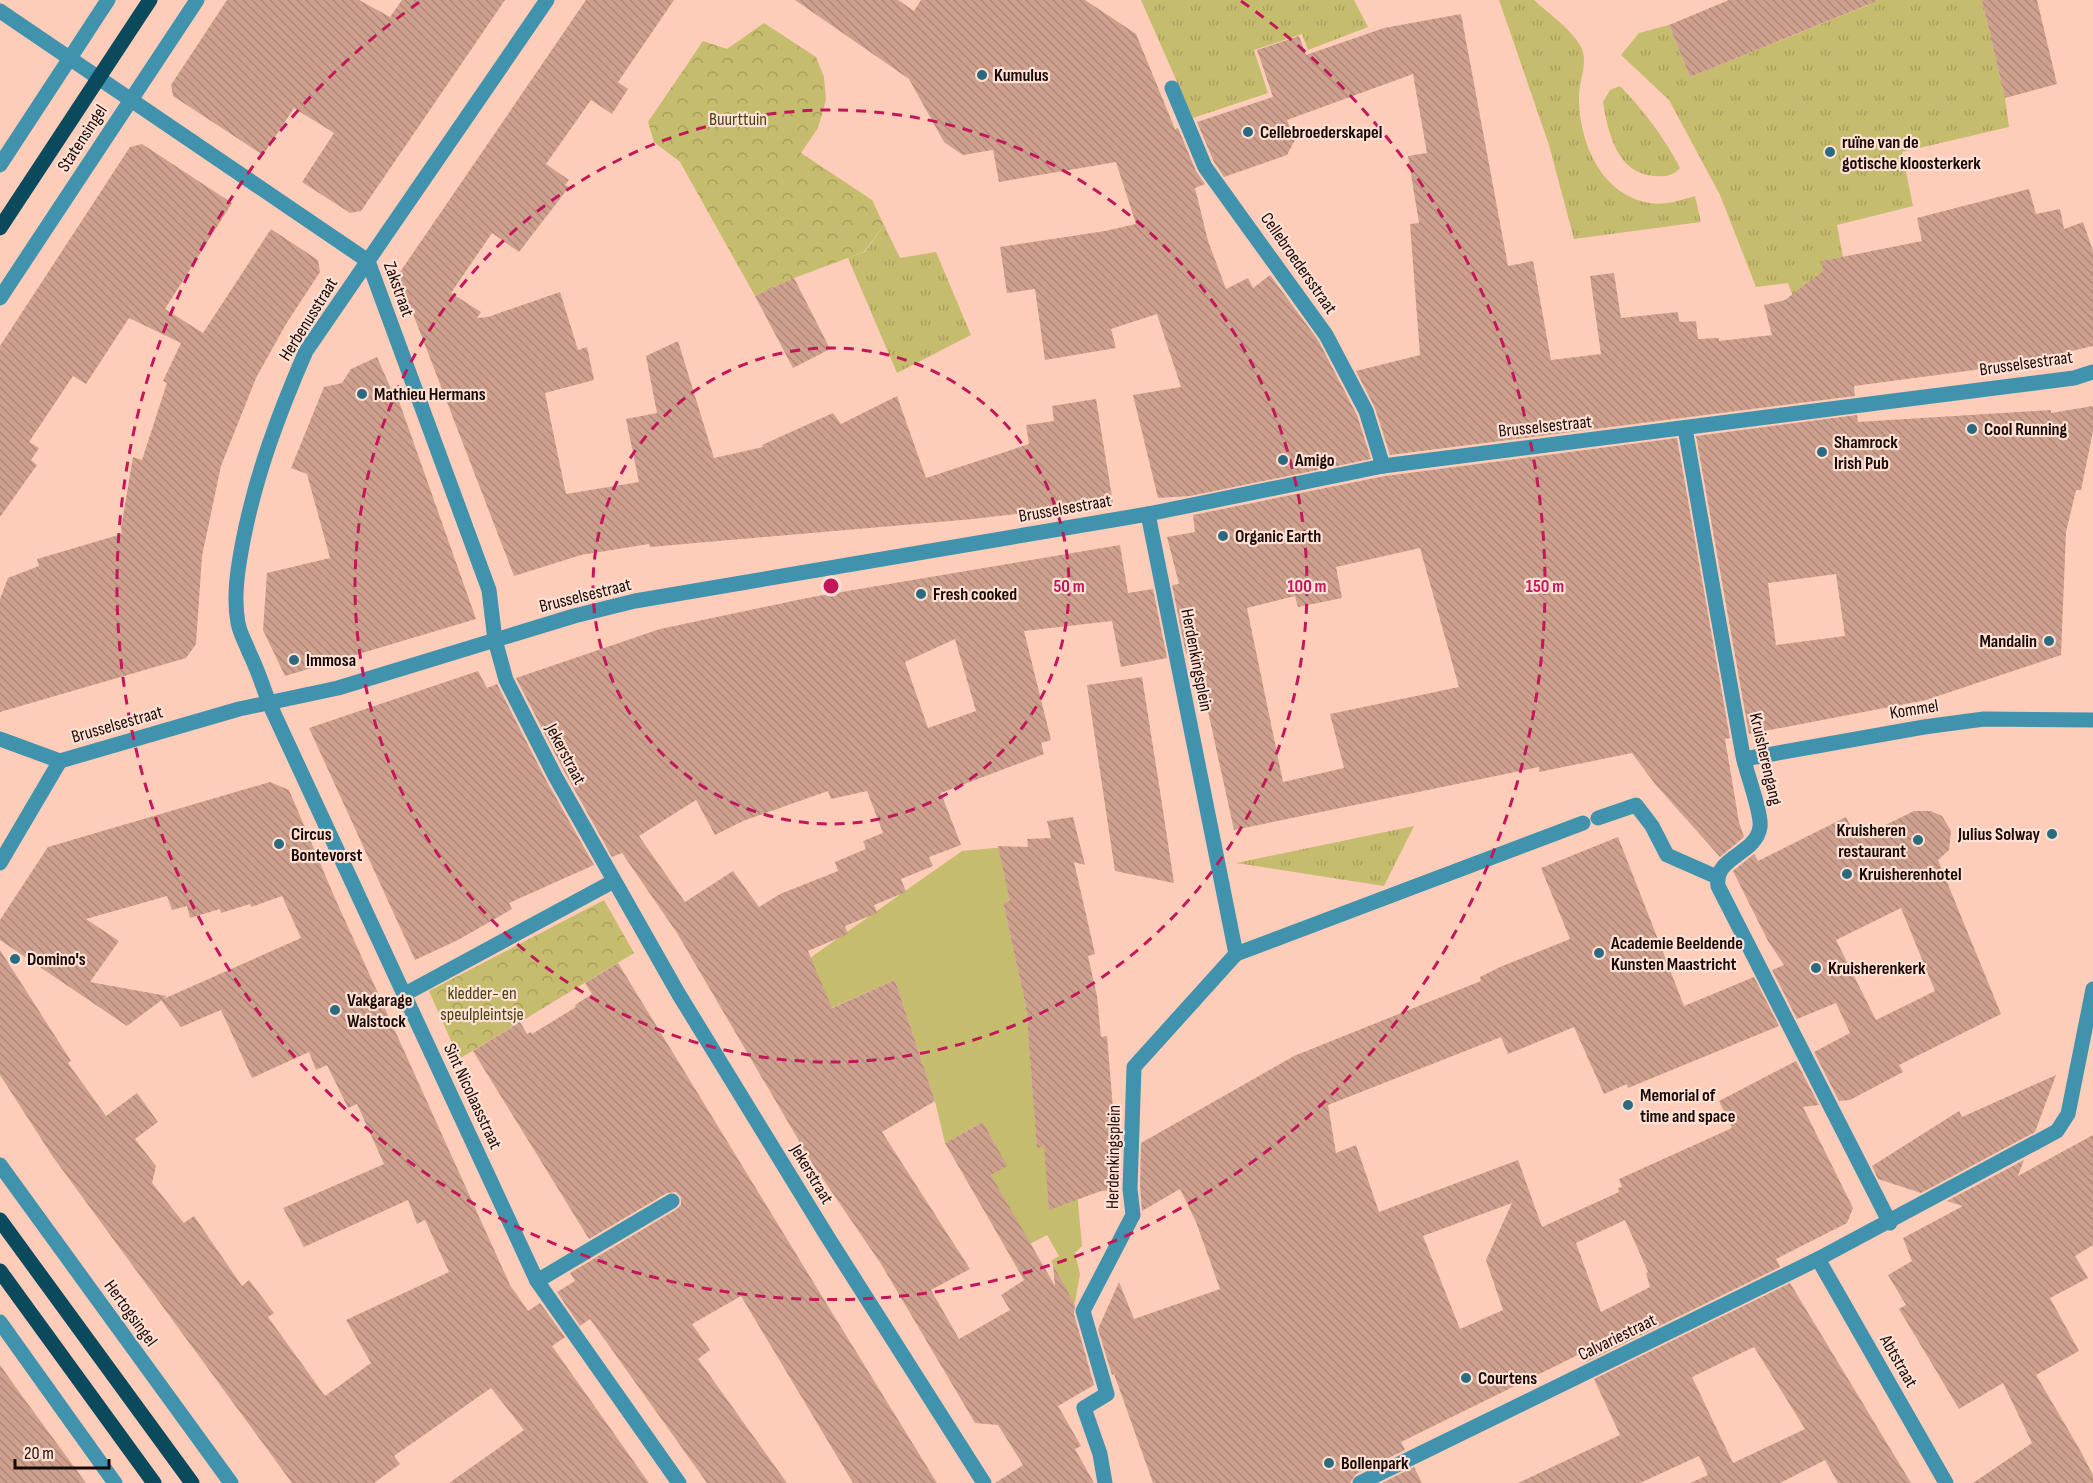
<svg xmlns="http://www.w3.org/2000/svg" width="2093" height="1483" font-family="'Sofia Sans Condensed',sans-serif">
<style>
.grass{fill:url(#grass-tufts)}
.park{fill:url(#park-crowns)}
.garden{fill:#c5bc6e}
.building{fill:url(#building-back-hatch);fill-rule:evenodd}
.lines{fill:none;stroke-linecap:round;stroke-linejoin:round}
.minor{stroke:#4192ac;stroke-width:15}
.major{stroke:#0b4a5c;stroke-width:15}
.ring{fill:none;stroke:#c2185b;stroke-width:3;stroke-dasharray:10 8}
.poi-dot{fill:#2b6b7f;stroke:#fee0d4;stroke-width:2}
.labels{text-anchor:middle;stroke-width:4.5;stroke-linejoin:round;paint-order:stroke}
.poi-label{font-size:18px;font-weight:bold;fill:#1a0a05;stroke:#fee0d4;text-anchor:start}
.park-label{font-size:18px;fill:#474213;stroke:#fee0d4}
.street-label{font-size:18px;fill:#1a0a05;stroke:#fee0d4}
.centre{fill:#c2185b;stroke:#fee0d4;stroke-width:3}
.ring-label{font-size:18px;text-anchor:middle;font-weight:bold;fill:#c2185b;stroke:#fee0d4;stroke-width:4.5;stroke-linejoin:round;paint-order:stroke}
</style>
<defs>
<pattern id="grass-tufts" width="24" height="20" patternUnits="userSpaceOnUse" patternTransform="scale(1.5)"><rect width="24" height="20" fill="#c5bc6e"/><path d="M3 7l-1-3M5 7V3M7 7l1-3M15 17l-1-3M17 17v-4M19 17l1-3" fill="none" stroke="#a9a05e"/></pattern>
<pattern id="park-crowns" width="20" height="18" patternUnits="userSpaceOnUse" patternTransform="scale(1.5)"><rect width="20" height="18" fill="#c5bc6e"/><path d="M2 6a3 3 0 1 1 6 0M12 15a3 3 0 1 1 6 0" fill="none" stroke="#a9a05e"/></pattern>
<pattern id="building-back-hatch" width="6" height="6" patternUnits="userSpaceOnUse" patternTransform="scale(1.5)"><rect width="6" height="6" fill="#cea08e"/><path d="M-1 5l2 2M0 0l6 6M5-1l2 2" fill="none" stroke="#b08879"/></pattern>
</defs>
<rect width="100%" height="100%" fill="#fecdba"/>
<g class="grass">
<polygon points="1141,0 1354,0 1368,27 1308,50 1302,34 1254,50 1268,93 1193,118"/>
<path d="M1499,0H1534C1548,13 1570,28 1580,45C1589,60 1580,78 1579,94C1578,140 1600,195 1650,203C1664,206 1681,200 1695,196L1701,222L1574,239L1549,145Z"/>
<polygon points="1869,0 1982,0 2005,98 2009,127 1902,152 1913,206 1837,225 1843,257 1822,261 1824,273 1797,307 1788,283 1756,287 1720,195 1669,100 1621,55 1639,33 1669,25 1690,77 1868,5"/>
<path d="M1620,86C1644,111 1664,137 1680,168C1673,176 1665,177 1655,176C1617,174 1608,133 1603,102L1610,90Z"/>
<polygon points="884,225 900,258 936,252 971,335 897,373 848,258 865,252"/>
<polygon points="1414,826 1384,886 1236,863"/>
</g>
<g class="park">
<polygon points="764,23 816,57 824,77 826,100 818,128 801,153 872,200 884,225 864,252 794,278 755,296 680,162 654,142 648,122 703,41 727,49"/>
<polygon points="604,900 634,953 459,1059 429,991"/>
</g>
<polygon class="garden" points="1006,847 1010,901 1003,902 1026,1007 1037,1146 1044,1145 1077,1191 1082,1246 1075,1253 1080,1274 1075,1302 1068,1307 1054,1286 1062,1282 1051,1261 1059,1256 1047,1235 1030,1244 991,1175 987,1149 995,1144 983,1122 945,1143 935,1101 895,980 790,1026 810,958 962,851"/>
<g class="building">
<polygon points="227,0 359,0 390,17 402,0 505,0 361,211 350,213 302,182 334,133 294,108 263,155 173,96 171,85"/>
<polygon points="586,0 674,0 618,82 628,89 612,114 591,100 546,164 569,180 565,185 569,187 519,252 492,233 451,293 481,312 477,318 488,317 560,292 578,350 587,347 594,380 545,393 566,494 639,482 626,419 657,413 646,356 678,341 714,458 763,447 762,445 833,413 841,424 897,396 926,478 1029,444 1026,425 1054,421 1052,406 1096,399 1113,503 973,519 650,547 649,544 581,555 514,576 398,275"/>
<polygon points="795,0 898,0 914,11 921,0 1085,0 1136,34 1175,129 1178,128 1196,171 1205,184 1195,188 1208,241 1226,289 1248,278 1253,288 1270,275 1318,340 1357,415 1371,459 1190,496 1158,498 1133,395 1181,387 1157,314 1111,329 1116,348 1045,360 1035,289 1007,293 1000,247 1105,231 1136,224 1116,162 999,182 993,150 963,155 944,142 909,79"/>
<polygon points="1729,0 1876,0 1877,1 1690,77 1669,25"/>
<polygon points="1982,0 2037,0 2057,84 2005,98"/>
<polygon points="1461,14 1508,266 1533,261 1551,360 1601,354 1590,276 1614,273 1621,318 1678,312 1679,321 1682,322 1696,321 1698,339 1719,338 1719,341 1772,335 1764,305 1785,300 1823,271 1822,261 1922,241 1917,218 2029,189 2036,214 2060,209 2064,229 2083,222 2093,251 2093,346 2012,365 1854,386 1855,396 1390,455 1375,408 1356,371 1420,355 1410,224 1419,223 1408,156 1427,153 1413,74 1287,120 1295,140 1287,155 1224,177 1214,162 1197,122 1273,97 1257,50 1299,36 1306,55 1384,28"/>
<polygon points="142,144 232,203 165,309 203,333 271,229 318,260 320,272 286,324 256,378 221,466 202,556 196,644 186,658 0,712 0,599 8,578 39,566 37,559 122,534 121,528 133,457 142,460 167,383 163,381 181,343 129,318 86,384 73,376 29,442 39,448 31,460 37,465 0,517 0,346 130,147"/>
<polygon points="794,278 830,349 793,368 755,296"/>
<polygon points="377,357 391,389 394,387 476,619 285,676 263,630 267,573 330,558 307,474 291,468 324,387 342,383 351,369"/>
<path d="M2093,406V431L2081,490H2076L2066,532L2061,655L1926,700L1749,734L1696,436L1857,415L1858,422L2051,410V413ZM1836,574L1845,636L1776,645L1768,583Z"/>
<path d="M1677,438L1730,738L1725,739L1739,822L1744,837L1720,857L1655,784L1632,753L1539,772V767L1234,830L1195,652L1186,654L1172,585L1179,584L1167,537L1195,532L1193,515L1385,476ZM1420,548L1459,687L1330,714L1344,768L1283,782L1247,608L1295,596L1298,607L1342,598L1336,567Z"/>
<path d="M1120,545L1128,593L1153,589L1167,658L1121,667L1112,621L1024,631L1051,740L1041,743L1044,754L941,793L961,845L929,857L933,866L901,879L906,892L874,905L877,913L845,926L848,934L808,951L832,1008L895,980L935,1101L882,1132L970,1269L931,1290L959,1339L1010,1310L1001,1295L1024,1280L945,1143L983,1122L1007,1166L991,1175L1055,1286L1053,1265L1075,1305L1074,1314L1094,1385L1058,1406L1081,1446L1075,1449L1094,1483H995L1023,1465L998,1425L975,1423L881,1264L812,1163L677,933L622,853L612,857L564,771L516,678L660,629L812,597ZM955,639L976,711L928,728L905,662ZM828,791L831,799L867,791L883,833L863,841L866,849L835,862L838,871L780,894L759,907L733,871L685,902L639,836L696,800L715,835L743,821Z"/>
<polygon points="478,671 487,688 497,684 546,780 594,865 509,903 512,909 458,940 415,960 309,728"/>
<polygon points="1142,677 1162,804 1174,883 1115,871 1087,685"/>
<polygon points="270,782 289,790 334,896 510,1285 528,1311 540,1303 565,1337 552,1346 649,1483 449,1483 524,1430 491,1388 394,1456 400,1464 374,1483 292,1483 53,1157 0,1075 0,950 71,1061 68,1063 106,1116 137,1093 158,1122 135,1139 156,1166 152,1183 184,1223 194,1216 242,1286 249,1280 274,1313 268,1317 325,1396 371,1363 346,1320 449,1272 425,1220 417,1224 408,1200 304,1247 283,1208 384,1164 357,1104 348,1108 327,1065 316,1070 309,1052 252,1078 221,1010 181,1027 161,1000 301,938 282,896 251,907 250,904 221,913 220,909 190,918 187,906 172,910 167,896 86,919 119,941 90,982 167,996 127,1026 0,940 0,920 48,847"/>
<path d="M1914,811H1931L1942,816L1951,831L1949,850L1938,860L2001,1014L1899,1065L1903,1072L1850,1100L1839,1101L1814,1052L1850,1033L1836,1003L1797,1019L1772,970L1784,965L1768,941L1733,871L1754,854L1758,861L1846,817L1857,839ZM1901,908L1935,991L1876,1020L1836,940Z"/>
<polygon points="1073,817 1085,865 1074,862 1095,954 1088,956 1097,996 1101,1037 1107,1036 1117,1157 1121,1155 1120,1190 1101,1191 1049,1210 1044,1145 1037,1149 1026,1007 1003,902 1010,901 998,846 1028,847 1027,839 1051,838 1047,821"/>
<path d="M1618,837L1684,1006L1754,977L1779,1026L1628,1088L1627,1084L1604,1094L1574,1027L1508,1054L1501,1037L1328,1105L1336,1153L1356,1145L1379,1212L1518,1160L1542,1227L1619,1192L1618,1188L1622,1187L1619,1179L1732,1128L1719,1101L1796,1061L1819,1105L1803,1107L1853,1208L1847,1223L1776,1259L1780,1267L1586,1362L1582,1353L1401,1442L1405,1450L1356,1474L1350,1483H1153L1114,1374L1112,1375L1098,1329L1119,1282L1134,1319L1220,1289L1196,1222L1180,1189L1142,1211L1140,1187L1141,1143L1294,1056L1481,981L1480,977L1500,967L1570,939L1541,868ZM1512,1203L1486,1260L1503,1310L1460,1329L1423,1236ZM1625,1220L1648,1272L1646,1273L1650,1287L1601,1312L1576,1243Z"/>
<polygon points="618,963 831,1311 937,1483 853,1483 741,1296 692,1324 710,1350 698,1359 787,1483 707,1483 590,1319 580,1326 557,1292 575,1281 570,1273 677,1209 681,1205 681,1197 676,1192 667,1193 589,1239 473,1051 520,1022 527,1034 531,1032 532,1034 576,1007 575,1005 592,994 585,983"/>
<polygon points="2056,1075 2035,1132 1921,1193 1878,1179 1872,1166 1959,1111 1962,1117"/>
<polygon points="2093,1135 2093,1245 2075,1256 2088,1278 2050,1298 2079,1351 2036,1375 2080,1450 2093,1475 2093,1483 1973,1483 2032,1443 2003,1383 1959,1409 1899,1309 1906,1305 1888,1275 1912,1261 1903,1238 1963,1206 1947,1201 2024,1160 2018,1176"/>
<path d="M1790,1283L1911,1483H1838L1825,1460L1780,1483H1690L1708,1475L1699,1456L1640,1483H1518L1620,1435L1594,1379ZM1754,1347L1805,1429L1733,1463L1692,1377Z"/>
<polygon points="0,1365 22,1396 86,1483 0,1483"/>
<polygon points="1414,1467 1422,1483 1382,1483"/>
</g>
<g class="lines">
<g class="minor">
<path d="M547,0L306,351C279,413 256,474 243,541C238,567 233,596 238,623C240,634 245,641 249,652C257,668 263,686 269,703L537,1281L679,1483"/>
<polyline points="0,11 368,261 489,590 495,640 506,680 555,776 678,993 827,1236 984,1483"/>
<polyline points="1172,88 1205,167 1326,335 1366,411 1383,466"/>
<polyline points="0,165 108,0"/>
<polyline points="0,298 197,0"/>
<path d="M1685,428C1704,537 1723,647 1743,756C1746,772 1762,813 1760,827C1756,855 1714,856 1718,886L1890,1223"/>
<polyline points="1148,514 1236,954 1583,823"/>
<polyline points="0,739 60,761 239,709 338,688 574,616 635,601 1148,514 1383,466 2011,386 2074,378 2093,372"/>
<polyline points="1744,759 1924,727 1984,719 2093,720"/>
<polyline points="1598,818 1636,805 1652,826 1667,855 1717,877"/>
<polyline points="0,863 60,761"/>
<polyline points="405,994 614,881"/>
<polyline points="0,1165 231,1483"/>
<polyline points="1818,1259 1946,1483"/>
<polyline points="537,1281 672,1201"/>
<polyline points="0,1322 115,1483"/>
<polyline points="1105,1483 1100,1454 1084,1408 1107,1394 1083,1311 1133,1215 1130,1189 1134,1067 1236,954"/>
<polyline points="1360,1483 1818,1259 2057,1131 2068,1114 2093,989"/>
</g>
<g class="major">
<polyline points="0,228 150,0"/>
<polyline points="0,1220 192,1483"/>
<polyline points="0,1271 154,1483"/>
</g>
</g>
<g class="ring">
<circle cx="831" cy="586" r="238"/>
<circle cx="831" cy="586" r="476"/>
<path d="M1241 1A714 714 0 1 1 421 1"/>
</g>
<g class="poi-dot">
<circle cx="982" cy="75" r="6"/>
<circle cx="1248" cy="132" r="6"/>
<circle cx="1830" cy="152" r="6"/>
<circle cx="362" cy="394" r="6"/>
<circle cx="1972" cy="429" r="6"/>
<circle cx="1822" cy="452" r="6"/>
<circle cx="1283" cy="460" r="6"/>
<circle cx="1223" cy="536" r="6"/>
<circle cx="921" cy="594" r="6"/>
<circle cx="2049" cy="641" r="6"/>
<circle cx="294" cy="660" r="6"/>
<circle cx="2052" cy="834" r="6"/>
<circle cx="1918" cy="840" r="6"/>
<circle cx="279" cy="844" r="6"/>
<circle cx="1847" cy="874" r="6"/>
<circle cx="1599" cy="953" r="6"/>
<circle cx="15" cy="959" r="6"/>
<circle cx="1816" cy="968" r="6"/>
<circle cx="335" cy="1010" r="6"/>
<circle cx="1628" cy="1105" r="6"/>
<circle cx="1466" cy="1378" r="6"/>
<circle cx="1329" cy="1463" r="6"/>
</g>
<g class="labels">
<g class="poi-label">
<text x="994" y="81">Kumulus</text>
<text x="1260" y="138">Cellebroederskapel</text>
<text x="1842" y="148">ruïne van de<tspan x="1842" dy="21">gotische kloosterkerk</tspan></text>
<text x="374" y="400">Mathieu Hermans</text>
<text x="1984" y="435">Cool Running</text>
<text x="1834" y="448">Shamrock<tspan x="1834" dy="21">Irish Pub</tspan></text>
<text x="1295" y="466">Amigo</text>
<text x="1235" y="542">Organic Earth</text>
<text x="933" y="600">Fresh cooked</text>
<text x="2037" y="647" text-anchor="end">Mandalin</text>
<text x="306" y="666">Immosa</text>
<text x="1906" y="836" text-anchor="end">Kruisheren<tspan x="1906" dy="21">restaurant</tspan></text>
<text x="291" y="840">Circus<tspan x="291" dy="21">Bontevorst</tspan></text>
<text x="2040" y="840" text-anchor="end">Julius Solway</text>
<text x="1859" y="880">Kruisherenhotel</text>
<text x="1611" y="949">Academie Beeldende<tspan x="1611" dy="21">Kunsten Maastricht</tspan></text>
<text x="27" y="965">Domino's</text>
<text x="1828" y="974">Kruisherenkerk</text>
<text x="347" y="1006">Vakgarage<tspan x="347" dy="21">Walstock</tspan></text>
<text x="1640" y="1101">Memorial of<tspan x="1640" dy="21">time and space</tspan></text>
<text x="1478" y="1384">Courtens</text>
<text x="1341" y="1469">Bollenpark</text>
</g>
<g class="park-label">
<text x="738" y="125">Buurttuin</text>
<text x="482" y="999">kledder- en<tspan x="482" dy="21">speulpleintsje</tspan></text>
</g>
<g class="street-label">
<text transform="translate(82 138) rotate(-57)" y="6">Statensingel</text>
<text transform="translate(1299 263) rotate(55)" y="6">Cellebroedersstraat</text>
<text transform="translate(399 289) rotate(70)" y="6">Zakstraat</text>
<text transform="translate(308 319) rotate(-58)" y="6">Herbenusstraat</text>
<text transform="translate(2026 363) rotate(-8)" y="6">Brusselsestraat</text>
<text transform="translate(1545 426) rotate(-6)" y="6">Brusselsestraat</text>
<text transform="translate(1065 508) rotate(-10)" y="6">Brusselsestraat</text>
<text transform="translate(585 595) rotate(-14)" y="6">Brusselsestraat</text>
<text transform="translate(1197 660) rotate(79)" y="6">Herdenkingsplein</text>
<text transform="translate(1914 709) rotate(-9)" y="6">Kommel</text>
<text transform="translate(117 724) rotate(-16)" y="6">Brusselsestraat</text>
<text transform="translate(566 754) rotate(62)" y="6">Jekerstraat</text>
<text transform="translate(1766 759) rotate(77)" y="6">Kruisherengang</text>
<text transform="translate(473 1096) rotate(65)" y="6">Sint Nicolaasstraat</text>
<text transform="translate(1113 1157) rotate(-89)" y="6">Herdenkingsplein</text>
<text transform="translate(812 1174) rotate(59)" y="6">Jekerstraat</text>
<text transform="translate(131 1313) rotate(54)" y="6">Hertogsingel</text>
<text transform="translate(1617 1337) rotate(-26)" y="6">Calvariestraat</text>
<text transform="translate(1899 1361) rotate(60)" y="6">Abtstraat</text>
</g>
</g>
<circle cx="831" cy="586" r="9" class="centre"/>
<g class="ring-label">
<text x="1069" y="592">50 m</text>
<text x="1307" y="592">100 m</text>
<text x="1545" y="592">150 m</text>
</g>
<path d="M15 1459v9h94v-9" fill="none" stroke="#1a0a05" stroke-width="3"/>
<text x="24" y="1459" font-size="18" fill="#1a0a05" stroke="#fee0d4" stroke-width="4.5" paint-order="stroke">20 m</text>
</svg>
